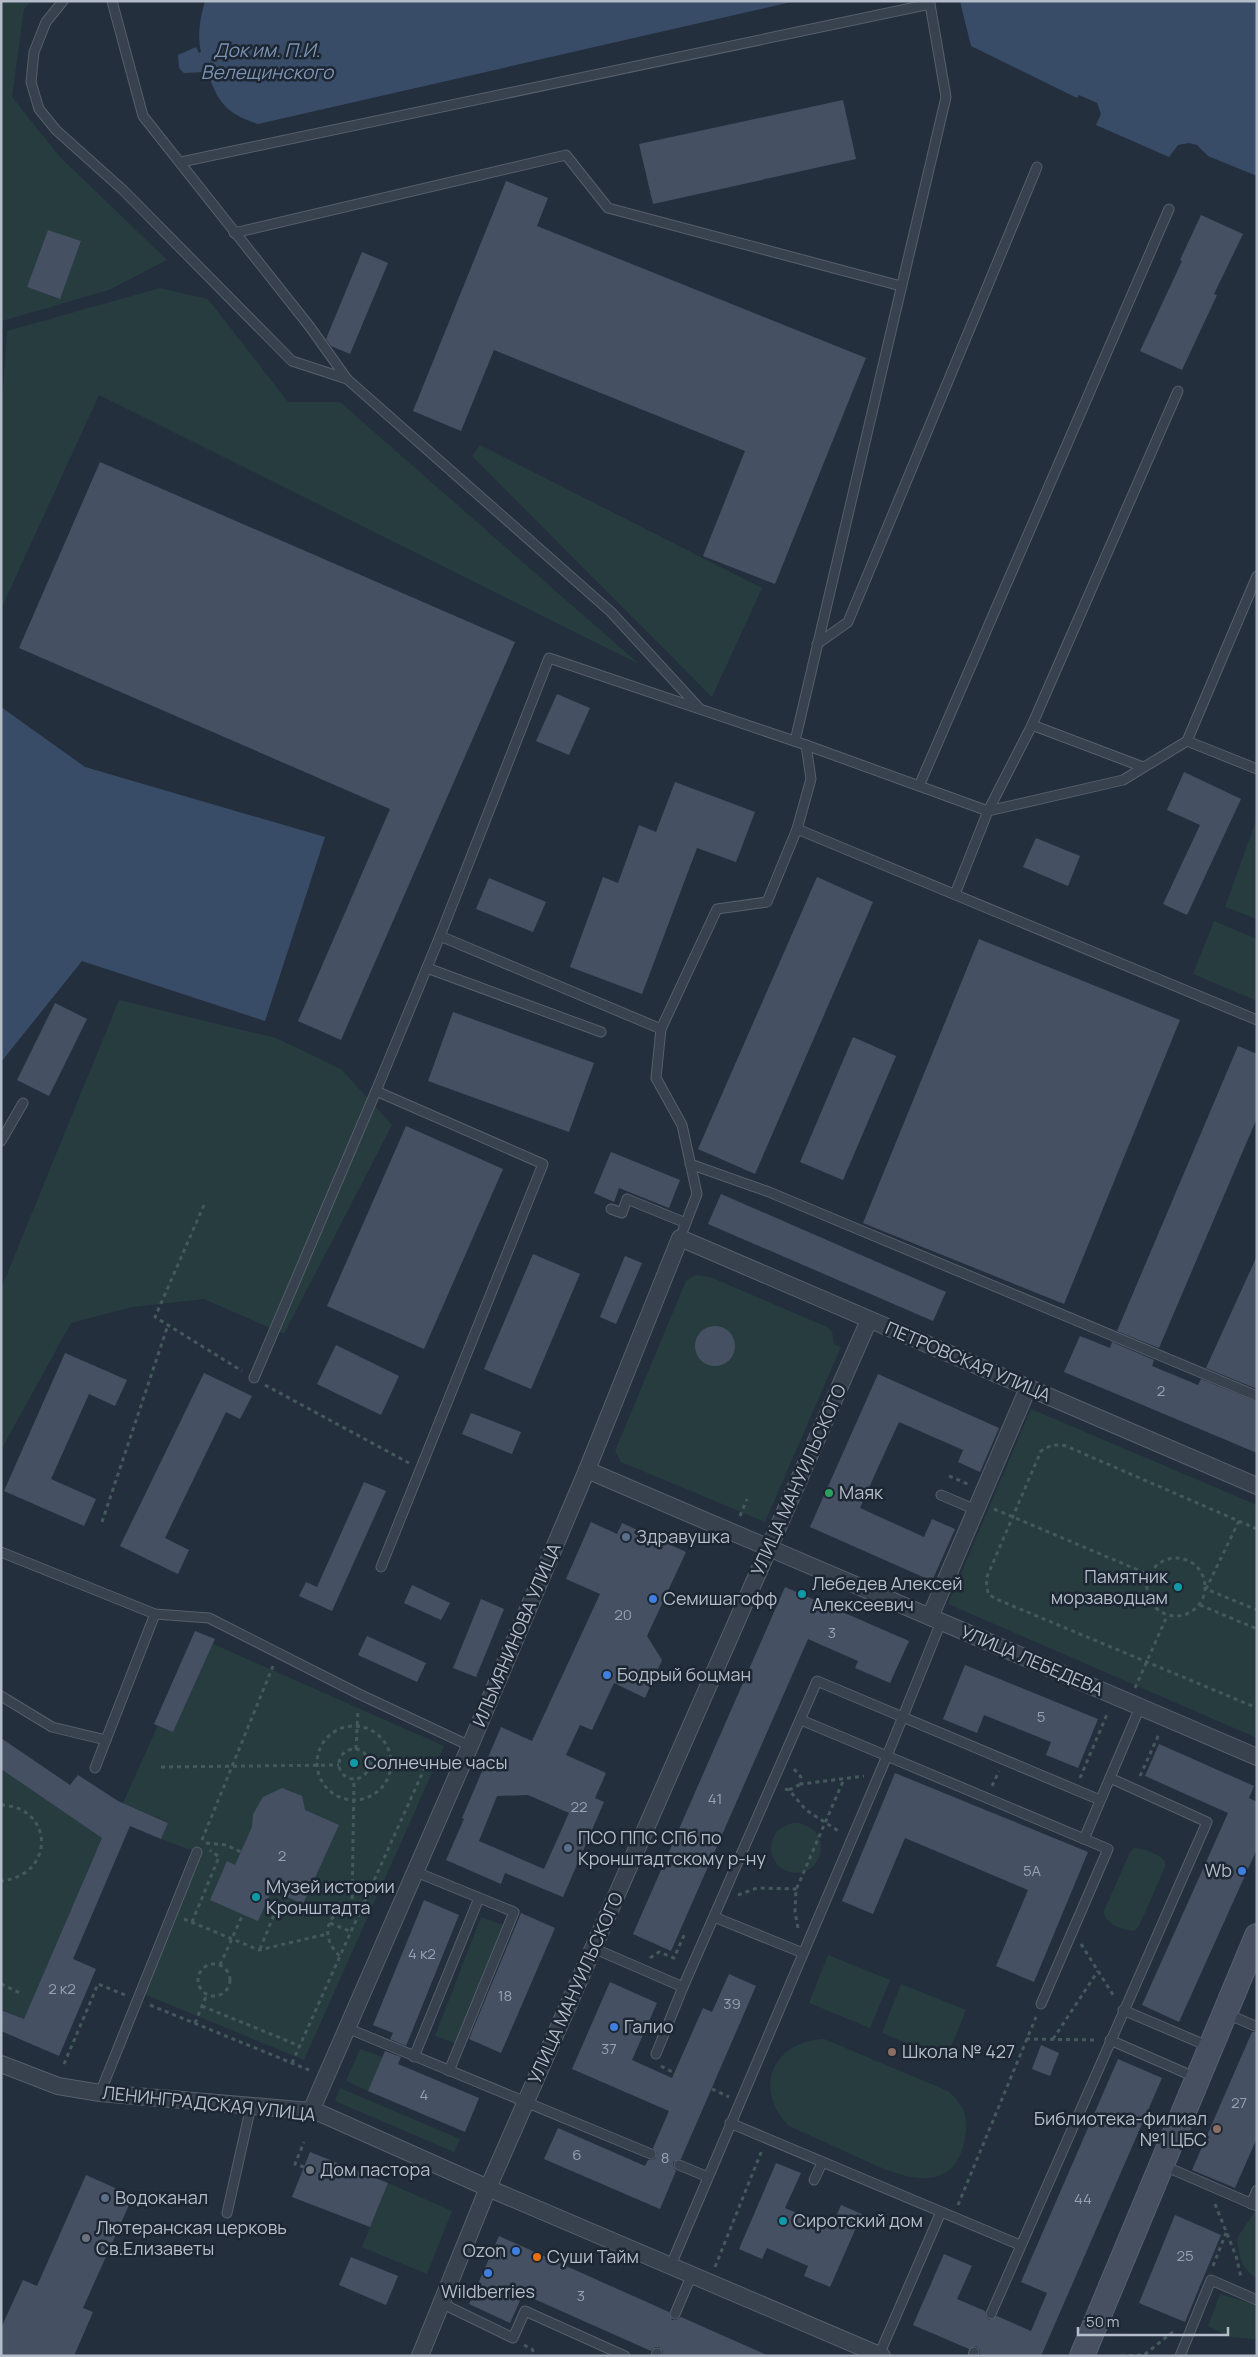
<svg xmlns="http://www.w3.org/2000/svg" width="1258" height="2357" font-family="Manrope,sans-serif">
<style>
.green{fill:#263c3f;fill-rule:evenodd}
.water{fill:#394c67}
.building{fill:#455162;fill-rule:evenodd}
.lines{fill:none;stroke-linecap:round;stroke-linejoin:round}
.lane-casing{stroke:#565f6c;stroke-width:11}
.street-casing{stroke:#565f6c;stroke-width:18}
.secondary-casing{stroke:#565f6c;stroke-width:26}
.path{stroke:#44595c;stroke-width:3;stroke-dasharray:4 4;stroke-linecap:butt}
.lane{stroke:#38414e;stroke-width:9}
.street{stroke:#38414e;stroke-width:16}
.secondary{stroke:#465061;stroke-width:24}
.leisure-dot{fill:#2e9e5b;stroke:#1d2633;stroke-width:2}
.service-dot{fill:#5c6f8a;stroke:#1d2633;stroke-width:2}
.culture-dot{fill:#0f9aa8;stroke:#1d2633;stroke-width:2}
.shop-dot{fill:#3f7fe0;stroke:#1d2633;stroke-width:2}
.education-dot{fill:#8d6e63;stroke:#1d2633;stroke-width:2}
.worship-dot{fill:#6b7280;stroke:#1d2633;stroke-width:2}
.food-dot{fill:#e8710a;stroke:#1d2633;stroke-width:2}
.labels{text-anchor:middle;stroke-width:5;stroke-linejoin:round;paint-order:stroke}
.number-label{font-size:15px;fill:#98a1af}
.street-label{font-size:18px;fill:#b4bcc9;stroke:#1d2633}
.poi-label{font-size:18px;fill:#b4bcc9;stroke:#1d2633;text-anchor:start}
.water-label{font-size:19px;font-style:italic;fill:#7c92b1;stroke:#1d2633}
</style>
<rect width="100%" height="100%" fill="#242f3e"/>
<g class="green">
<path d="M1,1H31L24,9L12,97L60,157L167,260L109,290L2,321ZM48,230L81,242L59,299L27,287Z"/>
<polygon points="160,288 208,299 288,402 340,402 639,664 99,395 1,609 1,417 7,331"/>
<polygon points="480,445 762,588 712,697 472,456"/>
<polygon points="1257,818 1257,919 1225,907"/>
<polygon points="1214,921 1257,939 1257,1001 1193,974"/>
<polygon points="119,1000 276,1038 341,1069 392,1125 284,1334 204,1299 133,1307 71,1323 1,1450 1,1289"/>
<polygon points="695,1275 710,1277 827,1327 832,1332 834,1344 841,1347 765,1522 621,1462 615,1451 686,1281"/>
<polygon points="1031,1409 1257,1505 1257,1738 948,1604"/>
<polygon points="213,1644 444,1746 304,2060 144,1994 201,1854 161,1839 168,1822 123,1803 158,1725 173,1732"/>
<polygon points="1,1769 102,1838 24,2019 1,2009"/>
<circle cx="796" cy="1848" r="25"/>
<path d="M1134,1848C1144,1848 1158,1854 1165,1861V1867L1139,1926L1134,1931C1123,1930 1104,1924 1104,1911L1130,1852Z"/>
<polygon points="481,1917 503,1925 457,2044 435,2036"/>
<polygon points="828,1955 890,1980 870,2028 809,2003"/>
<polygon points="901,1984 966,2010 946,2059 882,2033"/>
<path d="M824,2039L948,2091C964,2105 969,2116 965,2138C953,2203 894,2174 855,2156C833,2146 811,2136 789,2126C752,2089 773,2041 824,2039Z"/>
<polygon points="360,2049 383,2057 368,2091 346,2081"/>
<polygon points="340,2088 460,2139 454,2152 335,2101"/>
<polygon points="388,2183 452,2211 427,2274 362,2247"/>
<path d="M1255,2211L1257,2212V2278C1241,2270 1239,2255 1237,2238Z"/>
<polygon points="1220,2294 1257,2305 1257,2335 1254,2339 1230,2337 1208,2326"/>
</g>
<g class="water">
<path d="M205,1H796L258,124C225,113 219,103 207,72L184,73L179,68L178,55L196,47L199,53L201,52C197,35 200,18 205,1Z"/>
<polygon points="960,1 1257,1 1257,176 1208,156 1197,145 1189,143 1178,145 1169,157 1096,125 1101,114 1097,103 1079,95 1077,98 971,46"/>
<polygon points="1,707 85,767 325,837 265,1021 82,961 1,1062"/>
</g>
<g class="building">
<polygon points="843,100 856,159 653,204 639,144"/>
<polygon points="506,181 548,198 537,226 866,358 775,584 703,556 745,451 494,350 461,431 413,411"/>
<polygon points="1201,215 1243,234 1214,294 1217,295 1182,370 1140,351 1182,261 1180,260"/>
<polygon points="48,230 81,241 60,299 27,287"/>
<polygon points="362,252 388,263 350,354 331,346 326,339"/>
<polygon points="100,462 515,642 341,1040 298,1021 390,809 19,648"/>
<polygon points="557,694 590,708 569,755 536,741"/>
<polygon points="1184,772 1241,799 1187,915 1163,904 1200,825 1167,810"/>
<polygon points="675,782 755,812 736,862 697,848 642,994 570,967 603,877 618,883 639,825 656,832"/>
<polygon points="1036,838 1080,856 1068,886 1023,867"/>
<polygon points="817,877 873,902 755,1174 698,1149"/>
<polygon points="489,878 546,902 533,932 476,909"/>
<polygon points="979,939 1180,1020 1064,1304 863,1223"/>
<polygon points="55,1003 87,1019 49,1096 17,1080"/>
<polygon points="453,1012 594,1063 569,1132 428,1081"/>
<polygon points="853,1037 896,1056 843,1180 800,1162"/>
<polygon points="1238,1046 1257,1054 1257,1118 1159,1348 1117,1331"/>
<polygon points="406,1126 503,1169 424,1349 327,1306"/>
<polygon points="611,1152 680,1180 669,1208 619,1188 614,1202 594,1193"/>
<polygon points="721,1194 946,1292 933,1321 708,1224"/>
<polygon points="533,1254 580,1274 531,1389 484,1369"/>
<polygon points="625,1256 642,1263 616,1324 600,1317"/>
<polygon points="1257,1256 1257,1389 1206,1368"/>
<circle cx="715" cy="1346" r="20"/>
<polygon points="1080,1336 1110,1348 1112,1342 1154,1360 1152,1366 1198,1385 1201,1379 1257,1402 1257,1453 1064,1372"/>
<polygon points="336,1345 399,1376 381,1415 317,1384"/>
<polygon points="65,1353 127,1380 115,1406 89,1394 51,1479 96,1499 84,1526 4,1491"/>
<polygon points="204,1373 252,1396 240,1419 226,1412 165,1538 189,1550 178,1574 120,1546"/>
<polygon points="878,1374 999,1428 980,1472 958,1462 963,1450 899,1422 880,1463 860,1508 924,1537 932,1519 955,1529 932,1581 810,1527"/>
<polygon points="471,1413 521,1432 512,1454 462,1434"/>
<polygon points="364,1482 386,1491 332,1611 299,1596 306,1582 317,1587"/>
<path d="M591,1522L617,1534L622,1523L686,1552L647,1636L662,1660L645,1698L614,1683L592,1730L580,1725L566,1755L606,1773L595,1798L604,1802L563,1897L505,1873L501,1884L446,1860L464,1819L462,1818L501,1727L532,1741L600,1594L566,1579ZM528,1795L569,1813L544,1869L479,1841L497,1796Z"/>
<polygon points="412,1585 450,1603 441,1620 404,1603"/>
<polygon points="785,1587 909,1641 890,1683 855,1668 858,1661 808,1639 671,1951 633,1934"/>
<polygon points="481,1599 504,1609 476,1677 453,1668"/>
<polygon points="195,1631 215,1639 173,1732 154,1724"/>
<polygon points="367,1636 426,1663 417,1682 358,1655"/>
<polygon points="965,1665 1098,1719 1078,1768 1046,1755 1051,1742 984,1715 977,1733 943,1719"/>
<polygon points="1,1738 70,1785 78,1775 118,1801 168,1823 161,1839 130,1826 73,1959 96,1969 59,2056 1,2031 1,2010 24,2019 102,1838 1,1769"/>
<polygon points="1159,1744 1254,1786 1249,1798 1257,1802 1257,1849 1179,2022 1142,2005 1228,1813 1145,1776"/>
<polygon points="895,1773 1088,1852 1034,1982 996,1966 1028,1890 905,1838 873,1914 842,1901"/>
<polygon points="282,1788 302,1796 305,1810 339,1825 303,1904 272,1890 258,1921 210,1900 227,1861 235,1865 252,1827 253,1814 263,1797"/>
<polygon points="424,1900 459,1915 406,2046 390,2039 393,2033 373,2025"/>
<polygon points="521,1913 555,1928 501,2053 469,2039"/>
<polygon points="729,1974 756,1986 681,2159 673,2162 673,2166 676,2171 660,2209 544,2159 558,2128 645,2166 648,2160 655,2159 657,2153 653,2148 669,2111 572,2069 610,1982 657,2003 632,2060 672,2078 703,2008 712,2012"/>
<polygon points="1252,2032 1257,2032 1257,2138 1235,2188 1192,2170"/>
<polygon points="1041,2045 1059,2053 1050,2076 1032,2069"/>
<polygon points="385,2051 401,2057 398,2064 479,2098 465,2132 368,2091"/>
<polygon points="1118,2059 1162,2078 1041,2356 984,2356 980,2354 980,2350 976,2346 969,2349 913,2325 944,2254 972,2266 957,2299 985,2311 986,2317 989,2320 997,2316 1031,2331 1047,2293 1021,2282"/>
<polygon points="310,2152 388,2183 370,2227 292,2197"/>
<polygon points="776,2163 801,2173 785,2208 831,2228 841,2205 862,2214 830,2287 804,2276 808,2266 767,2248 762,2259 739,2249"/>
<polygon points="86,2175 133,2196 83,2308 93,2312 74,2356 1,2356 1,2328 23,2280 37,2286"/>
<polygon points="1175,2215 1221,2235 1185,2322 1139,2303"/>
<polygon points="499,2236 669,2312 672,2320 676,2320 681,2317 769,2356 663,2356 663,2351 659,2347 655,2347 651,2351 523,2294 510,2323 469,2304"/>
<polygon points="351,2257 398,2276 386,2305 339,2285"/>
</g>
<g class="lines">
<g class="lane-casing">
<g id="lane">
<polyline points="63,1 46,22 34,52 31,82 39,109 56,130 123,190 292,361 347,379 611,612 699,708"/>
<polyline points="112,1 143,116 310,327 347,379"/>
<polyline points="181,162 930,4 946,97 795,741"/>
<polyline points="234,233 566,155 608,208 901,286"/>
<polyline points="817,644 848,622 1037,167"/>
<polyline points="1032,725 1178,391"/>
<polyline points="1187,741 1257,576"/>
<polyline points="806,745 988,811 1032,725 1143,767"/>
<polyline points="919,786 1169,209"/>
<polyline points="955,894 988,811 1123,780 1187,741 1257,769"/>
<polyline points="440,936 549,658 806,745 811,779 797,829"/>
<polyline points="427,968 601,1032"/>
<polyline points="1,1141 23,1103"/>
<polyline points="690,1164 769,1192 1257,1396"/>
<polyline points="611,1209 622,1213 627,1199 686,1223"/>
<polyline points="680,1238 697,1194 682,1125 656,1078 661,1029 717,909 767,902 797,829 1257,1020"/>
<polyline points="254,1378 376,1091"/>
<polyline points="941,1495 976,1510"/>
<polyline points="1,1552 155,1614 209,1618 359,1694 470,1746"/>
<polyline points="381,1567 543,1164 376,1091 440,936 661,1029"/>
<polyline points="1,1696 52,1727 106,1740"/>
<polyline points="801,1720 887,1756 941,1622"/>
<polyline points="95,1768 155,1614"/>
<polyline points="1084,1839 1140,1707"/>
<polyline points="416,1872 514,1912 449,2071"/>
<polyline points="714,1917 803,1953"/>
<polyline points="593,1948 683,1987 817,1681 1100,1800"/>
<polyline points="1123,2010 1210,2047"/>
<polyline points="1225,2013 1255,2026"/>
<polyline points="347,2028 651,2154"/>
<polyline points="1110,2040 1197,2078"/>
<polyline points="656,2054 683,1987"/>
<polyline points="414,2057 479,1898"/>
<polyline points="100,2093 197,1852"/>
<polyline points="730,2123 1020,2245"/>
<polyline points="679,2165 708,2177"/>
<polyline points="1162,2165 1257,2206"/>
<polyline points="814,2180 822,2163"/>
<polyline points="1251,2204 1257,2190"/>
<polyline points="227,2213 251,2106"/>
<polyline points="671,2265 887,1756 1108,1849 1041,2004"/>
<polyline points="441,2303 513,2338 525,2311 625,2356"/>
<polyline points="675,2314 692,2274"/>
<polyline points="991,2314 1207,1822 1110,1778"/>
<polyline points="879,2355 941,2212"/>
<polyline points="656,2356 657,2353"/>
<polyline points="973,2356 974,2352"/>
<polyline points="1180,2356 1211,2280 1257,2300"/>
</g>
</g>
<g class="street-casing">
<g id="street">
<polyline points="587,1470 1257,1757"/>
<polyline points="930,1617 1028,1388"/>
<polyline points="1,2064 58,2086 100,2093 311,2111 322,2114 488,2188 882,2356"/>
<polyline points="311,2111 470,1746 587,1470 680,1238 1257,1486"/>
<polyline points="420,2356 488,2188 869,1320"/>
</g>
</g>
<g class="secondary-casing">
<polyline id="secondary" points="1082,2356 1257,1936"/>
</g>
<g class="path">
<polyline points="204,1205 155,1317 242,1371"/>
<polyline points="265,1385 409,1463"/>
<polyline points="949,1476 970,1485"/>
<polyline points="994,1509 1150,1575"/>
<polyline points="740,1516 747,1499"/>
<polyline points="1239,1521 1206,1589 1257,1610"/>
<polyline points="102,1522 168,1325"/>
<path d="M1257,1529L1066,1446C1056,1444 1050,1445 1041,1451L986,1579L988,1594L996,1599L1257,1708"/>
<circle cx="1176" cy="1587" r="29"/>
<polyline points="1200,1605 1257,1629"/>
<polyline points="1135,1688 1167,1616"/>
<circle cx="354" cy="1763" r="37"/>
<circle cx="354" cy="1764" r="15"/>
<polyline points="356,1749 358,1709"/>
<polyline points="369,1764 443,1765"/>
<polyline points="161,1767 339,1765"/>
<polyline points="794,1769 801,1777 801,1784 864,1776"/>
<polyline points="1140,1776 1159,1734"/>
<polyline points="1080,1778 1108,1712"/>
<polyline points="992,1786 999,1771"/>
<polyline points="785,1789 789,1790 806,1810 840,1832"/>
<polyline points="789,1790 801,1784"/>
<path d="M1,1805C54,1807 56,1875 1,1881"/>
<polyline points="202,1840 273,1666"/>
<polyline points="206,1843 226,1845 241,1852"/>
<polyline points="738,1895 757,1888 797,1889"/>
<polyline points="352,1907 354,1779"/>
<path d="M363,1908C331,1902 315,1934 340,1956L426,1765"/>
<polyline points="184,1919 259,1950 327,1934"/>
<polyline points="192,1922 219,1857 210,1850"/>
<polyline points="330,1923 352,1932"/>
<polyline points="798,1928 795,1912 796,1890 844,1779"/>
<polyline points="1081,1944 1115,1998"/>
<polyline points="260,1949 276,1910 265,1905"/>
<polyline points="650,1958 659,1952 674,1958 685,1933"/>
<circle cx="214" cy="1980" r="16"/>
<polyline points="220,1965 243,1914"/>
<polyline points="1,1984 22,1994"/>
<polyline points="150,2005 309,2070"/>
<polyline points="202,2006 300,2046"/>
<polyline points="195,2023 207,1994"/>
<polyline points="1026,2039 1097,2040"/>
<polyline points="1053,2039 1098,1971"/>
<polyline points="292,2063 340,1956"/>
<polyline points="64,2064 98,1984 125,1995"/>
<polyline points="661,2066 682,2077"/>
<polyline points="712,2089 729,2097"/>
<polyline points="304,2167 295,2164 304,2142"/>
<polyline points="1215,2204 1236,2256 1241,2277"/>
<polyline points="958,2205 1036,2017"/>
<polyline points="1213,2266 1226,2233"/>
<polyline points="715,2267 762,2150"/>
<polyline points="524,2345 532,2349 536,2356"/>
<polyline points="1121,2356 1144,2355 1174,2331"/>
</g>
<use href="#lane" class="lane"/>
<use href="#street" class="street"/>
<use href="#secondary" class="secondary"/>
</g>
<circle class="leisure-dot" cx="829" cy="1493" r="5"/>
<g class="service-dot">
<circle cx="626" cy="1537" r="5"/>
<circle cx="568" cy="1848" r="5"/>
<circle cx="105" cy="2198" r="5"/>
</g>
<g class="culture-dot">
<circle cx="1178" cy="1587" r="5"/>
<circle cx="802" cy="1594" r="5"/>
<circle cx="354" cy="1763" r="5"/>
<circle cx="256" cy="1897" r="5"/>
<circle cx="783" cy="2221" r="5"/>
</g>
<g class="shop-dot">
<circle cx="653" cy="1599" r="5"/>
<circle cx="607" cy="1675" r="5"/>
<circle cx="1242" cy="1871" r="5"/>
<circle cx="614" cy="2027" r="5"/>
<circle cx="516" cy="2251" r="5"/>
<circle cx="488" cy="2273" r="5"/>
</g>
<g class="education-dot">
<circle cx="892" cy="2052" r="5"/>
<circle cx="1217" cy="2129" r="5"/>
</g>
<g class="worship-dot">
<circle cx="310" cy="2170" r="5"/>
<circle cx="86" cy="2238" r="5"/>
</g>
<circle class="food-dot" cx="537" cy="2257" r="5"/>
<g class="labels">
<g class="number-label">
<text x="1161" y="1396">2</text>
<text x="623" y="1620">20</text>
<text x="832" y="1638">3</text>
<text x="1041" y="1722">5</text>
<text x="715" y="1804">41</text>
<text x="579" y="1812">22</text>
<text x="282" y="1861">2</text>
<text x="1032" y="1876">5А</text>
<text x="422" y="1959">4 к2</text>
<text x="62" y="1994">2 к2</text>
<text x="505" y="2001">18</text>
<text x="732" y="2009">39</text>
<text x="609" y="2054">37</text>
<text x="424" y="2100">4</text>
<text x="1239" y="2108">27</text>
<text x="577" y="2160">6</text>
<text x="665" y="2163">8</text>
<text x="1083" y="2204">44</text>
<text x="1185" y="2261">25</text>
<text x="581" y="2301">3</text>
</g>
<g class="street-label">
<text transform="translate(968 1362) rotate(23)" y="6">ПЕТРОВСКАЯ УЛИЦА</text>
<text transform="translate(799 1480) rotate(-66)" y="6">УЛИЦА МАНУИЛЬСКОГО</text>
<text transform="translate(517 1635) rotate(-67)" y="6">ИЛЬМЯНИНОВА УЛИЦА</text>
<text transform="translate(1032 1661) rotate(23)" y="6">УЛИЦА ЛЕБЕДЕВА</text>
<text transform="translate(576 1988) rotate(-66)" y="6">УЛИЦА МАНУИЛЬСКОГО</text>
<text transform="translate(209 2104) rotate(6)" y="6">ЛЕНИНГРАДСКАЯ УЛИЦА</text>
</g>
<g class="poi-label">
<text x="839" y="1499">Маяк</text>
<text x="636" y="1543">Здравушка</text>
<text x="1168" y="1583" text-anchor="end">Памятник<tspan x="1168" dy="21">морзаводцам</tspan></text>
<text x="812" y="1590">Лебедев Алексей<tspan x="812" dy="21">Алексеевич</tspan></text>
<text x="663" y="1605">Семишагофф</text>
<text x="617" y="1681">Бодрый боцман</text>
<text x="364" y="1769">Солнечные часы</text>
<text x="578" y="1844">ПСО ППС СПб по<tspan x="578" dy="21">Кронштадтскому р-ну</tspan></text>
<text x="1232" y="1877" text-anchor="end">Wb</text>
<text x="266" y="1893">Музей истории<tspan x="266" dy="21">Кронштадта</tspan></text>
<text x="624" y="2033">Галио</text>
<text x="902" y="2058">Школа № 427</text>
<text x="1207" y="2125" text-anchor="end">Библиотека-филиал<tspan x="1207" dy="21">№1 ЦБС</tspan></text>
<text x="320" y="2176">Дом пастора</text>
<text x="115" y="2204">Водоканал</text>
<text x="793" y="2227">Сиротский дом</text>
<text x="96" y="2234">Лютеранская церковь<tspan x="96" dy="21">Св.Елизаветы</tspan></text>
<text x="506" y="2257" text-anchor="end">Ozon</text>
<text x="547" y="2263">Суши Тайм</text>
<text x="488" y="2298" text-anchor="middle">Wildberries</text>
</g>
<g class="water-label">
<text x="267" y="57">Док им. П.И.<tspan x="267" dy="22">Велещинского</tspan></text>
</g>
</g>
<rect width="1258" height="2357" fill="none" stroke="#b4bcc9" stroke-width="5"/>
<path d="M1078 2327v8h150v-8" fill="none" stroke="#b4bcc9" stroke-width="2.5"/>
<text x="1086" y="2327" font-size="15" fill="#b4bcc9" stroke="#1d2633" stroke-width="4" paint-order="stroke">50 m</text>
</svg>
